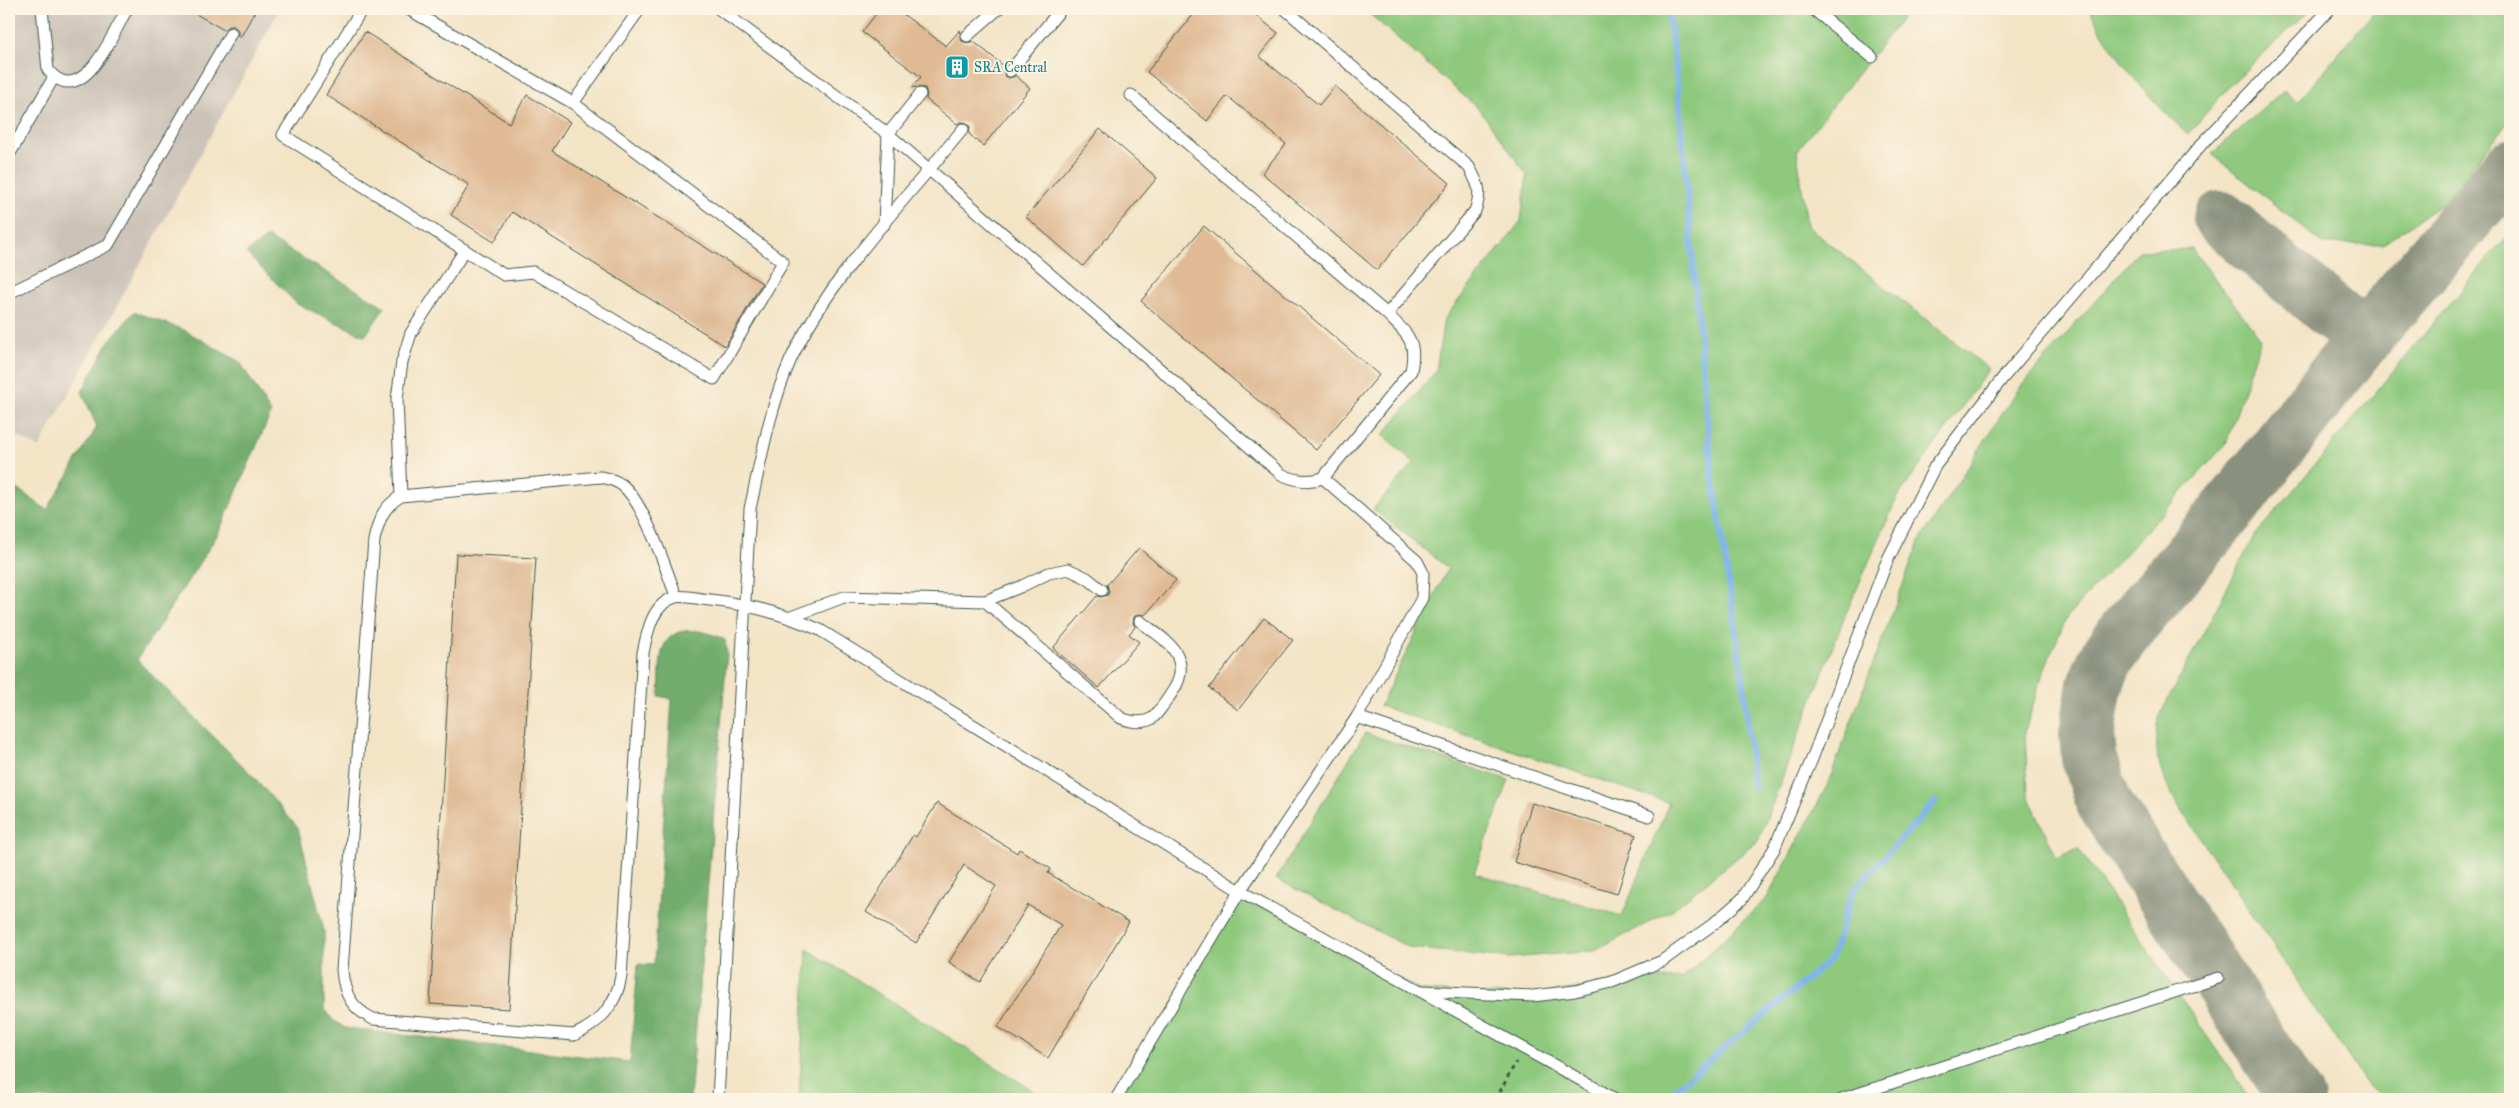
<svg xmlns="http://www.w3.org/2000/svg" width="2519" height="1108" font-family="'IM FELL Great Primer',serif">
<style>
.industrial{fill:#ccc2b8}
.green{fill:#8ec97e;stroke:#568359}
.forest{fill:#72ad6d;stroke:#487550}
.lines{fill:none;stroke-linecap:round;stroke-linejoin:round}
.stream{stroke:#81b4ee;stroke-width:6}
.taxiway{stroke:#89907d;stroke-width:56}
.building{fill:#dfba94}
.lane-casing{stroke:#3f564a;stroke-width:13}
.path{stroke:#3f564a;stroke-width:3;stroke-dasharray:4 4;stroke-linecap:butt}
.lane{stroke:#fff;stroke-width:11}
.labels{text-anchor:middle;stroke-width:4;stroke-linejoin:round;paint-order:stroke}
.culture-label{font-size:14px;fill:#0d838f;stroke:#fcf5e5;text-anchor:start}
</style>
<rect width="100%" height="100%" fill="#fcf5e5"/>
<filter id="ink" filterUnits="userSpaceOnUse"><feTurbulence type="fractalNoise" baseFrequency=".02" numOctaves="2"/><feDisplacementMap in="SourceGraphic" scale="10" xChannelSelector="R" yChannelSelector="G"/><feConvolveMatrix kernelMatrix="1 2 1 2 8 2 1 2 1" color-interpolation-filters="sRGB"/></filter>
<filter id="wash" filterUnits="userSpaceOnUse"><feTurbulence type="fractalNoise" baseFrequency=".0096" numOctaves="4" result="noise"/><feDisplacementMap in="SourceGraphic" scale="20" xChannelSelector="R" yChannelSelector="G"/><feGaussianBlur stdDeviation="1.12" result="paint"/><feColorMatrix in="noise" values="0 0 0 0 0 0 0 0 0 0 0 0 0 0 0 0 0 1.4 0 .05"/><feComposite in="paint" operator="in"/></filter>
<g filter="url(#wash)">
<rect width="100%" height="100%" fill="#f3e4c6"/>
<polygon class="industrial" points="9,9 280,9 39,448 9,431"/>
<g class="green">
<polygon points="1364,9 1909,9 1797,151 1807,226 1989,369 1897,498 1843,620 1758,841 1672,910 1595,951 1509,958 1410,948 1276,879 1365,733 1509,780 1474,873 1622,916 1669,803 1380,706 1448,568 1373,509 1414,463 1383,435 1436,371 1444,319 1521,221 1527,175 1480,110"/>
<path d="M2090,9H2311L2232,83L2188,134C2154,105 2107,50 2090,9Z"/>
<polygon points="2376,9 2510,9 2510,120 2442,204 2383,244 2323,244 2212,154 2284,90 2298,102"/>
<path d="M2510,232V1099H2383L2368,1086L2176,802C2157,769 2154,755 2159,717L2254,537Z"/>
<polygon points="2192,249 2261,339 2226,444 2067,617 2043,672 2025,731 2028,795 2057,858 2078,848 2250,1099 1116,1099 1240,891 1421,991 1533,996 1612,982 1682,978 1767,898 1827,786 1919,542 2017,391 2139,251"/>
<polygon points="807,949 1047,1099 799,1099"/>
</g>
<g class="forest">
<polygon points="267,237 385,307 365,336 297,304 246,253"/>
<path d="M134,312L184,330L240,362L271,413L218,534L137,660L254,777L298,828L324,931V1008L333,1020L345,1028L630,1062L638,964L654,965L672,699L659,696C660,682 659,666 662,652C669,622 705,629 725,640L727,654L690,1099H9V483L47,510L97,427L82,392L109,341Z"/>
</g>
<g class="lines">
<g class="stream">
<polyline points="1668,9 1678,89 1711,464 1744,684 1753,787"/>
<polyline points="1667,1099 1672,1092 1831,959 1853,891 1935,802"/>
</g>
<g class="taxiway">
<polyline points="2221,219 2364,339"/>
<polyline points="2297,1099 2104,803 2089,757 2087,734 2095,685 2106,659 2126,631 2238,498 2364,339 2510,167"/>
</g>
</g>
<g id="blocks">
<g class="building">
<polygon points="187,9 256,9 240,38 238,36 238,30 234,26 228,26 224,30"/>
<polygon points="880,9 896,9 946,46 960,30 962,41 968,43 973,41 1004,66 1003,70 1005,76 1009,78 1016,76 1030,88 983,146 969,134 970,127 967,123 961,122 957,124 926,99 927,95 925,88 912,87 921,77 862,32"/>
<polygon points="1198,9 1248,9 1278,33 1259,56 1319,105 1335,86 1450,183 1377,270 1262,173 1286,144 1227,96 1207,121 1147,72"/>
<polygon points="365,32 509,123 527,95 570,122 552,151 762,283 725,346 512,212 494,242 451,215 469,185 326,95"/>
<polygon points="1100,129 1157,178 1083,266 1026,217"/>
<polygon points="1204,226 1379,375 1316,450 1141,301"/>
<polygon points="1139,548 1176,580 1145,615 1138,614 1134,617 1133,623 1135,627 1129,634 1139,642 1099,688 1053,648 1097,596 1101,597 1108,595 1109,591 1107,585"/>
<polygon points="456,554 536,558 509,1009 430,1004"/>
<polygon points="1264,618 1293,640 1238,710 1209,688"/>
<polygon points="937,803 1017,853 1019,849 1051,869 1048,873 1129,922 1048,1058 998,1027 1061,925 1028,905 980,982 949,962 996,886 964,865 916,943 866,912 913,835 916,837"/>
<polygon points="1532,803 1636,835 1617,894 1514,862"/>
</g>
</g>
</g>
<g filter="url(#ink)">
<use href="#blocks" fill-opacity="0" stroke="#3f564a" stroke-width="1"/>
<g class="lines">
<g class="lane-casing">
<g id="lane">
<path d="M42,9L48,70C82,112 113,33 127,9"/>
<polyline points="362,9 283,135 504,275 533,272 714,379 783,262 573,103 408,9"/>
<path d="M719,9L888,134L1281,474C1295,481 1308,483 1323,478L1411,371C1417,340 1408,335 1387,314L1131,95"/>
<path d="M1285,9L1469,167C1479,185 1482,191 1475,211L1387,314"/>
<polyline points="1813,9 1872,57"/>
<polyline points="967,36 998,9"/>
<polyline points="1010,71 1061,9"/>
<polyline points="573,103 640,9"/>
<polyline points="9,155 54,77"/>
<polyline points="884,225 888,134 920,94"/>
<polyline points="9,293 108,245 231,33"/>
<polyline points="401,496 397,399 402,362 411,333 465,250"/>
<path d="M676,596C666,569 644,502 622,485C615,480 608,478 600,477L401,496C383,507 379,519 374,540L342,970C344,994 351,1008 373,1019L574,1035C600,1024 617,1003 621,976L643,653C647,633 652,603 676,597C683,595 695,598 702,599C747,604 779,612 820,630L1240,891L1615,1099"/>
<path d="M985,601L1121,718C1131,722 1141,724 1151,719C1156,716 1160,709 1164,704C1175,689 1186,675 1177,655C1170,641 1152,631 1140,621"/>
<polyline points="791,617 844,597 985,601 1020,587 1049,573 1068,569 1087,578 1102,590"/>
<polyline points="1357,717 1649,816"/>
<polyline points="1423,991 1533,996 1575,991 1612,982 1662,961 1712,925 1742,899 1774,849 1812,759 1887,561 1935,466 2002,379 2201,145 2330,9"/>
<path d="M718,1099L750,509C761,459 770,406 791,359C829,278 906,199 963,129"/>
<polyline points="1116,1099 1240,891 1357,717 1422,598 1423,573 1417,561 1323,478"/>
<polyline points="1842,1099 2218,978"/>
</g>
</g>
<polyline class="path" points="1496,1099 1516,1062"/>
<use href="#lane" class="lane"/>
</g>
</g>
<defs>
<g id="building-square" transform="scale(1.25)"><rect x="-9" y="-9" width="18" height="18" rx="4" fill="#0f9aa8" stroke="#fcf5e5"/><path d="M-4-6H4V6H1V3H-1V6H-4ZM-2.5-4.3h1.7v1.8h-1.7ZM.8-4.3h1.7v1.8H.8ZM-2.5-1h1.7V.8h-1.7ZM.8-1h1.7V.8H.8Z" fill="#fff"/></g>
</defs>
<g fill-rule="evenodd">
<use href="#building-square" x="957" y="67"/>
</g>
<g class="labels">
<g class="culture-label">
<text x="974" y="72">SRA Central</text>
</g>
</g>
<rect width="2519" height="1108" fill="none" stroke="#fcf5e5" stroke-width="30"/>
</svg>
